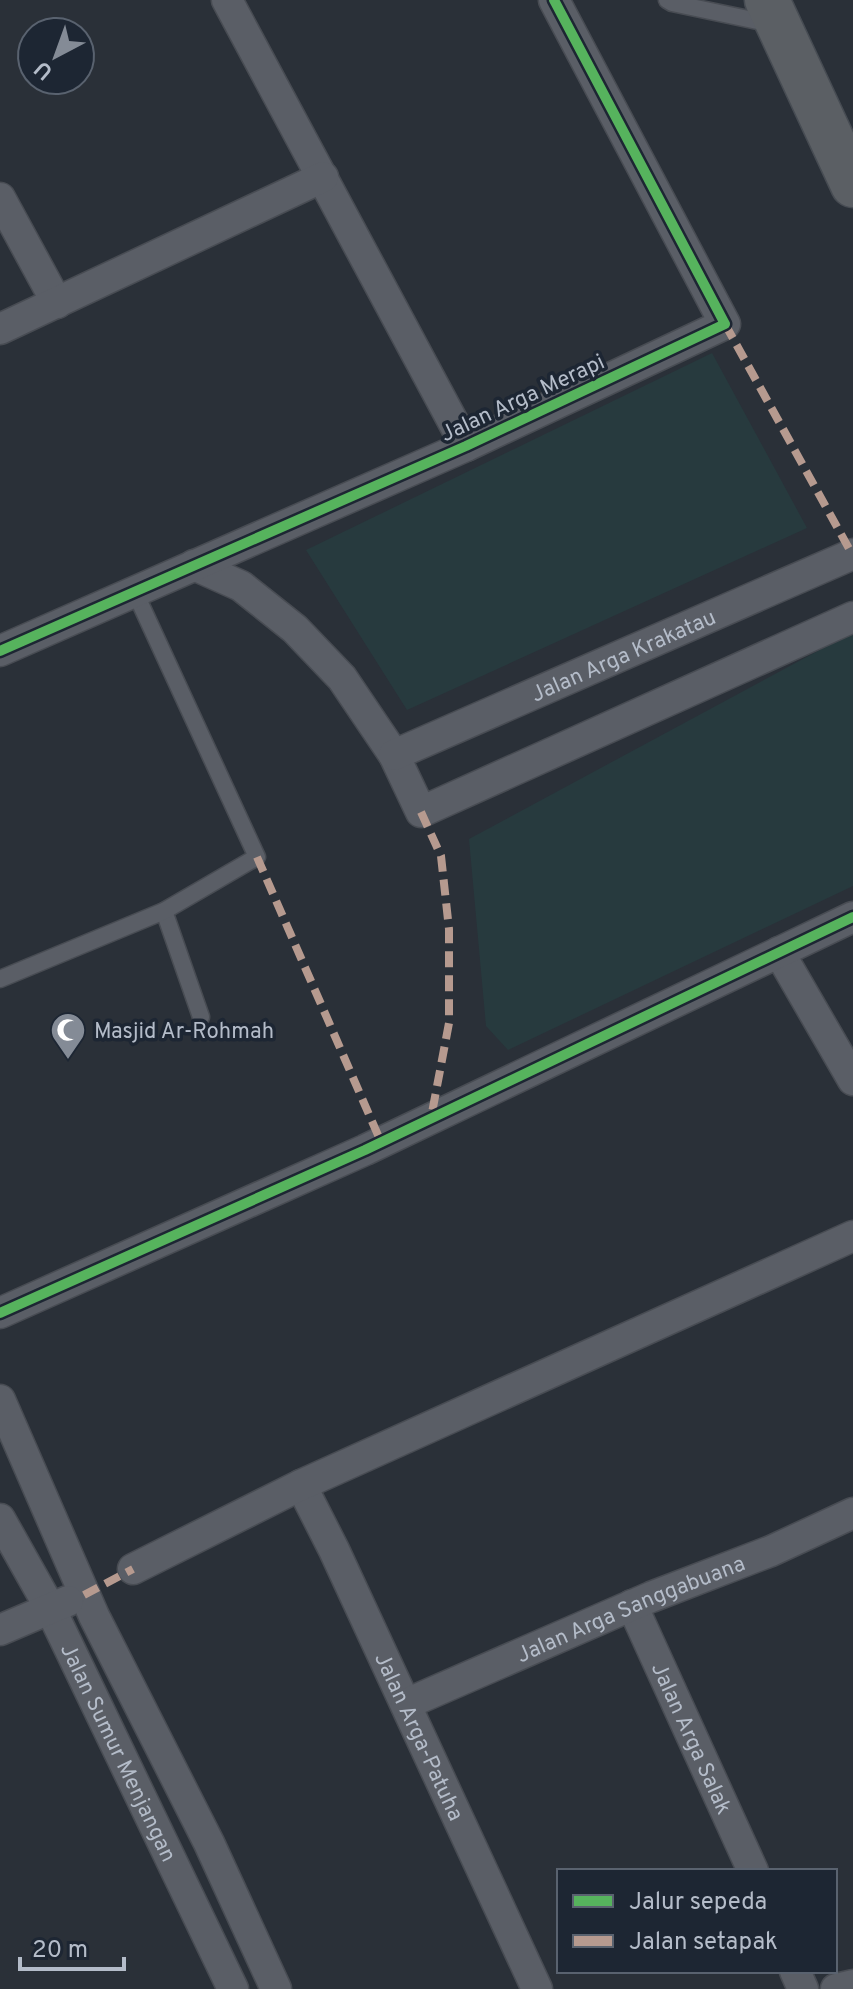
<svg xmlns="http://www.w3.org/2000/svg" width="853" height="1989" font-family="Overpass,sans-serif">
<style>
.green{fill:#273a3e}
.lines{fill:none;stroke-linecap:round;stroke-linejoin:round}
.service-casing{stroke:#484c53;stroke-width:19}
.minor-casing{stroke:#484c53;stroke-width:33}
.trunk-casing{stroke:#474c53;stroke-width:47}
.service{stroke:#5a5e66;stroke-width:16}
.minor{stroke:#5a5e66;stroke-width:30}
.trunk{stroke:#5b5f64;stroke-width:44}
.quiet{stroke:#b69a8f;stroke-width:8;stroke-dasharray:16 8;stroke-linecap:butt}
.cycleway-casing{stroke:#1d2633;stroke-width:15}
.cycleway{stroke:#56b35d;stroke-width:10}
.labels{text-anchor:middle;stroke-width:7;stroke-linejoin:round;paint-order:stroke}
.street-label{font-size:22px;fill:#b4bcc9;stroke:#1d2633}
.poi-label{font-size:22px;fill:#b4bcc9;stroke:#1d2633;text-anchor:start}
</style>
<rect width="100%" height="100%" fill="#2a3038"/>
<g class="green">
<polygon points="712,353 807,528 407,710 306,550"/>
<polygon points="853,632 853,886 508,1050 486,1026 469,839"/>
</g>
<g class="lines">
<g class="service-casing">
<g id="service">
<polyline points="667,0 672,3 772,24"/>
<polyline points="164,911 201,1017"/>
<polyline points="0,979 164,911 257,857 134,590"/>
</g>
</g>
<g class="minor-casing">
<g id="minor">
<polyline points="227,0 466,446"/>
<polyline points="0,198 57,303"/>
<polyline points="0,329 323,177"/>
<polyline points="194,565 241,586 295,629 342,678 394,755 421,812 853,617"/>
<polyline points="0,651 466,446 725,324 554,0"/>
<path id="s1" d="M394,755L853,554"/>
<polyline points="779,952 853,1080"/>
<polyline points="0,1313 365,1150 853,917"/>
<polyline points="0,1400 94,1616 209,1843 276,1989"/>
<path id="s2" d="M301,1485L334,1550L537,1989"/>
<path id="s3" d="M0,1519L50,1608L233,1989"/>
<polyline points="133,1569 301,1485 853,1236"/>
<path id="s4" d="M632,1605L753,1871"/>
<polyline points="0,1630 68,1601"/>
<path id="s5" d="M406,1704L651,1597L771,1551L853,1513"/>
<polyline points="795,1971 803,1989"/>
<polyline points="836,1989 853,1985"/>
</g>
</g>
<g class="trunk-casing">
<polyline id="trunk" points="767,0 853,185"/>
</g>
<use href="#service" class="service"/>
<use href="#minor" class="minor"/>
<use href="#trunk" class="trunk"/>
<g class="quiet">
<polyline points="725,324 852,554"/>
<polyline points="421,812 441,856 449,929 449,1023 431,1118"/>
<polyline points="257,857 381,1142"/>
<polyline points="84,1595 133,1569"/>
</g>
<g class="cycleway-casing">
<g id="cycleway">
<polyline points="0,651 466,446 725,324 554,0"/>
<polyline points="0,1313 365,1150 853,917"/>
</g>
</g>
<use href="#cycleway" class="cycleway"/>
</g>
<defs>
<g id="mosque-pin" transform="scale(1.8)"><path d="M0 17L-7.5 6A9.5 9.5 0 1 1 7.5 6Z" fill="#848b96" stroke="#1d2633"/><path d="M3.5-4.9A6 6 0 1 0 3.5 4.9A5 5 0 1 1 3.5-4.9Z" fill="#fff"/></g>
</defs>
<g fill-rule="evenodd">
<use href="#mosque-pin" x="68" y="1030"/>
</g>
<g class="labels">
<g class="street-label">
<text transform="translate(522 397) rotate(-25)" y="8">Jalan Arga Merapi</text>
<text dy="8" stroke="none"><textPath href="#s1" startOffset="250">Jalan Arga Krakatau</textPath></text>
<text dy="8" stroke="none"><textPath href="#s5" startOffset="244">Jalan Arga Sanggabuana</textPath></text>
<text dy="8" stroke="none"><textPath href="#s2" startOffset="278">Jalan Arga-Patuha</textPath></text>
<text dy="8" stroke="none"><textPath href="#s4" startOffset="146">Jalan Arga Salak</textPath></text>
<text dy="8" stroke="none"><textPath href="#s3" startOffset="262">Jalan Sumur Menjangan</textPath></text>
</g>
<g class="poi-label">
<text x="94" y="1038">Masjid Ar-Rohmah</text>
</g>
</g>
<rect x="557" y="1869" width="280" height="104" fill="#1d2633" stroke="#59626f" stroke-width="2"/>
<rect x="573" y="1895" width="40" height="12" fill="#56b35d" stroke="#59626f" stroke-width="2"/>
<text x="629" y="1909" font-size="24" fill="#b4bcc9">Jalur sepeda</text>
<rect x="573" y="1935" width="40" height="12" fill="#b69a8f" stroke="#59626f" stroke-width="2"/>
<text x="629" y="1949" font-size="24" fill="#b4bcc9">Jalan setapak</text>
<g transform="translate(56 56) rotate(221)"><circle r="38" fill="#1d2633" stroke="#59626f" stroke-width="2"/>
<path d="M0-6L14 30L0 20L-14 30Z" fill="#848b96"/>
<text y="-12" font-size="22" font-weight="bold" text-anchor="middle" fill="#b4bcc9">U</text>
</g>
<path d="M20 1957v12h104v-12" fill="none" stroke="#b4bcc9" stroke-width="4"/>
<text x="32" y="1957" font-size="24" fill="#b4bcc9" stroke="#1d2633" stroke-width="6" paint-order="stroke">20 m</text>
</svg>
